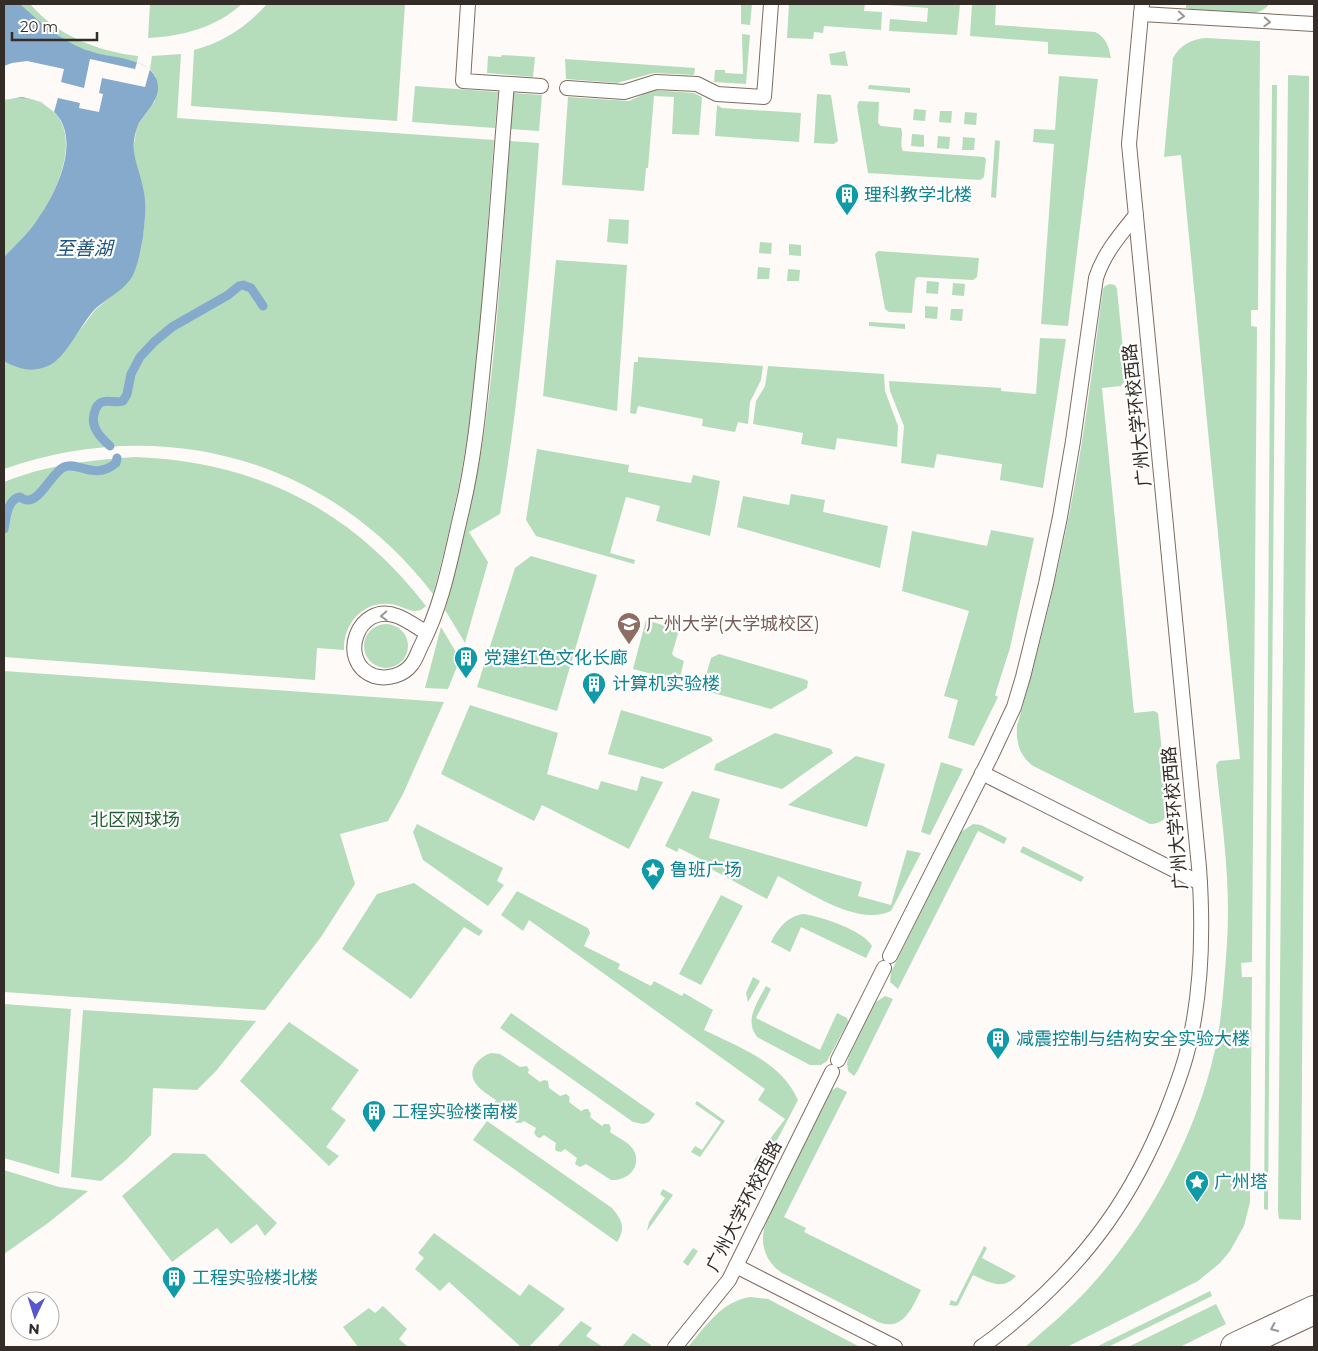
<svg xmlns="http://www.w3.org/2000/svg" width="1318" height="1351" font-family="Montserrat,'Noto Sans SC',sans-serif">
<style>
.green{fill:#b5ddbb}
.water{fill:#86aacc}
.pier{fill:#fefaf7}
.lines{fill:none;stroke-linecap:round;stroke-linejoin:round}
.stream{stroke:#86aacc;stroke-width:9}
.service-casing{stroke:#7e6c61;stroke-width:16}
.primary-casing{stroke:#7e6c61;stroke-width:30}
.service{stroke:#fff;stroke-width:14}
.primary{stroke:#fff;stroke-width:28}
.oneway{stroke:#999693}
.labels{text-anchor:middle;stroke-width:4.5;stroke-linejoin:round;paint-order:stroke}
.culture-label{font-size:18px;fill:#0d838f;stroke:#fff;text-anchor:start}
.street-label{font-size:18px;fill:#332c27;stroke:#fff}
.education-label{font-size:18px;fill:#785e54;stroke:#fff;text-anchor:start}
.park-label{font-size:18px;fill:#256034;stroke:#fff}
.water-label{font-size:19px;font-style:italic;fill:#1f5482;stroke:#fff}
</style>
<rect width="100%" height="100%" fill="#fefaf7"/>
<g class="green">
<path d="M20,4H30C58,36 97,51 138,56L137,62C122,58 106,57 91,52C63,42 41,24 20,4Z"/>
<path d="M150,4H242C215,28 183,36 148,38Z"/>
<path d="M267,4H405L397,121L191,106L194,50C224,42 247,26 267,4Z"/>
<polygon points="741,4 752,4 750,25 741,24"/>
<polygon points="789,4 865,4 864,11 882,12 881,30 824,26 823,33 814,32 813,39 787,38"/>
<polygon points="873,4 960,4 957,35 889,31 890,19 927,22 928,8"/>
<path d="M972,4H996L995,25L1095,32C1106,37 1109,47 1111,58L1048,54V42L970,36Z"/>
<path d="M1186,4H1269C1264,11 1257,13 1248,14L1194,10L1186,8Z"/>
<polygon points="742,34 750,35 746,84 714,82 715,70 725,70 725,73 743,74"/>
<path d="M1206,38L1260,41L1258,310H1251V326L1257,327L1252,962L1241,963L1242,977H1252L1250,1202L1244,1226L1230,1251L1220,1263L1198,1281L1067,1347H1025C1047,1328 1069,1310 1089,1288C1149,1222 1195,1138 1215,1050C1220,1028 1222,1006 1224,983C1226,959 1228,935 1228,911C1228,862 1221,813 1216,765L1219,761L1240,759L1181,155L1164,157L1173,58C1180,45 1192,39 1206,38Z"/>
<polygon points="845,51 848,66 831,65 829,54"/>
<path d="M181,54L177,118L494,140C486,240 482,340 467,439C459,491 447,543 433,594C330,459 163,413 4,469V361C23,372 39,372 58,359L95,310L129,281L143,236L145,219V203L134,158V143L137,126L155,101L156,77L150,69L152,56Z"/>
<polygon points="502,55 535,57 533,77 487,73 488,56 501,57"/>
<polygon points="565,59 695,68 694,75 654,73 617,83 566,79"/>
<polygon points="1288,75 1309,76 1301,1220 1279,1219 1278,1210"/>
<polygon points="1059,76 1098,79 1068,326 1041,324 1054,144 1033,142 1034,129 1055,130"/>
<polygon points="869,85 910,88 910,93 868,89"/>
<polygon points="1272,85 1277,85 1268,1210 1264,1209"/>
<polygon points="415,86 498,92 495,128 412,122"/>
<polygon points="653,90 694,93 702,97 699,135 672,134 674,97 654,96 648,168 646,168 644,191 562,185 568,97 629,101"/>
<polygon points="513,93 542,95 539,131 510,129"/>
<polygon points="817,94 831,95 838,141 834,144 814,143"/>
<path d="M22,97C91,109 65,181 37,220C28,234 15,245 4,257V100Z"/>
<path d="M859,101L879,102L878,123L881,126L901,128C904,135 899,143 903,151L984,157L986,159L984,177L980,180L868,173L857,106Z"/>
<polygon points="717,105 722,108 801,113 799,142 715,136"/>
<polygon points="914,109 926,110 925,121 913,120"/>
<polygon points="940,111 952,111 951,123 939,122"/>
<polygon points="965,112 977,113 976,125 964,124"/>
<polygon points="912,134 924,135 924,147 911,146"/>
<polygon points="938,136 950,137 949,149 937,148"/>
<polygon points="963,137 975,138 974,150 962,150"/>
<polygon points="995,140 1000,141 996,198 991,197"/>
<path d="M510,141L539,143C530,268 521,391 500,514L469,532L488,562L465,643L445,610C460,554 474,497 483,440C498,341 502,240 510,141Z"/>
<polygon points="609,219 629,220 628,244 607,242"/>
<polygon points="760,242 772,243 771,254 759,253"/>
<polygon points="789,244 801,245 801,256 789,255"/>
<polygon points="878,251 979,258 977,277 973,280 917,277 915,280 912,313 889,312 885,309 875,254"/>
<polygon points="556,260 627,265 617,411 543,396"/>
<polygon points="758,267 770,268 769,279 757,279"/>
<polygon points="788,269 800,270 799,281 787,281"/>
<polygon points="927,281 939,282 938,294 926,293"/>
<polygon points="953,283 965,284 964,296 952,295"/>
<path d="M1110,284L1115,285L1117,289L1126,379L1121,386L1102,388L1134,713L1154,711L1158,713L1168,808C1167,819 1161,824 1150,824L1033,766C1019,755 1016,743 1017,726C1040,647 1059,569 1074,489C1086,423 1094,356 1103,289L1105,286Z"/>
<polygon points="925,306 938,307 937,319 925,318"/>
<polygon points="951,309 963,309 962,321 950,320"/>
<polygon points="869,322 905,324 905,329 869,326"/>
<polygon points="1040,338 1066,339 1043,488 1000,480 1002,464 937,454 934,468 901,463 904,426 890,391 889,381 1001,388 1001,391 1036,394"/>
<polygon points="638,357 763,366 761,380 750,402 748,424 738,422 735,432 702,426 703,419 638,406 636,414 630,413 634,362 638,362"/>
<polygon points="768,366 884,374 885,391 898,426 897,447 837,438 835,450 801,444 803,433 753,424 756,401 765,386"/>
<polygon points="537,449 629,465 628,472 691,483 693,475 720,481 710,536 656,521 660,506 626,497 610,553 635,560 634,564 536,536 526,520"/>
<path d="M136,457C258,462 352,510 426,606C414,618 404,605 390,604C363,601 343,624 344,650L317,648L315,680L4,657V482C46,465 90,460 136,457Z"/>
<polygon points="791,494 825,500 823,512 888,526 880,568 737,527 743,496 789,505"/>
<polygon points="991,530 1034,538 1010,648 995,695 998,697 974,746 948,738 958,700 944,696 969,611 902,591 912,531 987,546"/>
<polygon points="531,556 597,575 557,711 477,687 515,568"/>
<polygon points="646,620 679,630 672,654 675,657 684,661 679,681 633,669"/>
<circle cx="386" cy="646" r="22"/>
<polygon points="441,627 460,659 448,689 425,688"/>
<polygon points="719,654 804,679 808,681 807,688 771,709 706,691 704,690 703,686 711,658"/>
<polygon points="4,671 444,702 403,794 388,821 340,834 355,884 321,937 265,1010 4,992"/>
<polygon points="470,705 558,733 547,774 598,790 601,781 637,791 641,776 663,782 629,849 542,805 534,821 441,774"/>
<polygon points="621,710 711,737 713,741 663,769 608,754"/>
<polygon points="775,733 831,749 833,753 782,789 714,770 716,764"/>
<polygon points="856,756 885,764 867,827 788,805"/>
<polygon points="941,762 963,769 930,835 921,832"/>
<path d="M692,791L720,799L709,838L862,882L858,896L891,905L907,850L921,853L891,911C858,927 809,892 778,876L767,899L711,869L712,865L679,848L677,852L665,846Z"/>
<polygon points="417,824 503,868 497,881 504,885 488,906 423,860 413,832"/>
<polygon points="973,824 981,825 1007,838 1004,844 978,831 898,989 890,982 891,972 961,832"/>
<polygon points="1023,846 1084,877 1081,882 1020,852"/>
<polygon points="414,883 483,931 479,936 464,927 411,999 342,949 377,894"/>
<path d="M517,891L588,928L590,933L584,946L620,964L618,969L651,986L654,981L682,996L684,993L713,1010L704,1030C738,1047 781,1061 798,1100L763,1167L754,1161L762,1150L763,1151L764,1147L785,1119L758,1100L765,1089L529,920L523,931L501,915Z"/>
<polygon points="721,895 743,906 701,985 679,974"/>
<path d="M804,914C822,917 863,930 872,946L866,958L801,927L790,952L771,942C777,929 789,915 804,914Z"/>
<polygon points="753,977 760,981 748,1002 746,993"/>
<path d="M766,986L771,989L756,1018L820,1050L837,1013L847,1018L848,1022L827,1061L821,1065H810L757,1037C744,1020 757,1003 766,986Z"/>
<polygon points="885,996 893,999 858,1070 854,1076 848,1071 847,1063 849,1056 876,1002"/>
<polygon points="4,1004 71,1009 59,1174 4,1158"/>
<polygon points="83,1010 256,1021 216,1071 197,1090 153,1088 151,1135 126,1160 101,1181 71,1177"/>
<polygon points="511,1013 655,1114 649,1122 643,1124 633,1122 500,1028"/>
<polygon points="289,1022 359,1070 331,1109 346,1120 326,1147 339,1156 329,1166 240,1081"/>
<path d="M491,1053L500,1054L520,1067L527,1066L529,1070L528,1073L540,1082L544,1080L548,1081L549,1088L560,1096L566,1094C570,1096 570,1098 569,1102L581,1111L585,1109H588L591,1114L590,1117L602,1126L604,1124H609L611,1128L610,1132C617,1137 628,1142 633,1149C643,1166 628,1181 611,1180L586,1164L580,1167L575,1164L577,1158L565,1149L561,1152L556,1151L555,1148L556,1143L544,1135L540,1138L537,1137L534,1133L536,1128L524,1121L521,1123H516L514,1119L515,1114L504,1106L500,1109H496L493,1105L496,1100C489,1095 481,1091 476,1084C466,1071 478,1057 491,1053Z"/>
<path d="M837,1087L847,1092L784,1217L806,1228L804,1232L921,1290C912,1308 903,1332 878,1322L782,1273C763,1260 758,1239 768,1218L832,1090Z"/>
<polygon points="697,1101 725,1121 700,1157 691,1152 695,1146 702,1150 721,1122 695,1104"/>
<path d="M487,1121L612,1208C622,1220 626,1228 617,1242L473,1140Z"/>
<polygon points="173,1153 205,1154 277,1223 265,1236 257,1224 231,1244 217,1228 172,1262 122,1196"/>
<polygon points="4,1170 59,1187 88,1191 48,1223 4,1254"/>
<polygon points="663,1189 673,1195 647,1231 649,1222 665,1198 660,1194"/>
<polygon points="434,1233 520,1296 529,1284 565,1309 529,1347 521,1347 449,1282 440,1291 415,1269 424,1258 418,1253"/>
<path d="M984,1246L987,1248L982,1258L1016,1276C1003,1291 988,1282 973,1275L958,1305L956,1306L949,1305L951,1300L956,1302Z"/>
<polygon points="693,1248 698,1251 688,1266 683,1262"/>
<polygon points="1210,1291 1212,1296 1108,1347 1096,1347"/>
<path d="M750,1297L768,1299L860,1347H688C705,1327 722,1301 750,1297Z"/>
<polygon points="1216,1304 1226,1324 1180,1347 1128,1347"/>
<polygon points="383,1306 407,1329 399,1339 408,1347 358,1347 343,1327 369,1308 375,1313"/>
<polygon points="581,1321 592,1328 586,1336 603,1347 557,1347"/>
<polygon points="633,1333 651,1345 650,1347 622,1347"/>
</g>
<path class="water" d="M4,4H20C42,24 66,45 96,53C114,58 147,58 156,78C164,97 146,111 138,125C136,130 135,135 134,140C132,157 140,171 143,188C147,203 145,221 143,237C140,251 138,268 130,280C121,292 106,299 95,309C81,324 66,357 50,365C34,373 19,370 4,361V257C15,245 28,234 37,220C57,192 84,136 51,109C37,97 21,96 4,100Z"/>
<polygon class="pier" points="90,59 135,69 137,62 141,64 150,69 145,87 102,78 99,93 103,94 99,112 79,108 80,103 58,98 54,112 41,102 31,99 22,97 4,100 4,66 12,63 27,61 64,69 61,82 84,88"/>
<g class="lines">
<g class="stream">
<path d="M110,446C100,437 89,426 95,411C96,407 98,404 102,402C109,400 116,403 123,401L127,394L131,374L140,357L154,342L172,327L228,295L239,286L243,285L251,288L263,306"/>
<path d="M4,529C6,519 7,499 20,497C22,498 24,500 27,500C40,502 52,472 64,467C79,461 94,481 116,463L117,458"/>
</g>
<g class="service-casing">
<g id="service">
<polyline points="468,4 463,81 541,86"/>
<polyline points="1141,14 1314,24"/>
<polyline points="567,88 624,92 656,82 697,84 717,94 764,97 771,4"/>
<path d="M427,633C418,628 408,620 397,616C358,601 336,662 374,676C388,680 404,675 412,664C416,659 418,652 421,646C443,604 451,556 462,510C474,460 479,408 484,357C494,266 499,175 507,84"/>
<polyline points="982,773 1200,883"/>
<path d="M890,956L991,756L1014,707L1023,677L1046,584L1060,517L1073,441L1096,278C1104,253 1120,235 1136,215"/>
<polyline points="838,1060 884,968"/>
<polyline points="736,1266 895,1347"/>
<polyline points="675,1347 729,1280 832,1072"/>
<path d="M981,1347C996,1337 1009,1326 1023,1314C1090,1256 1133,1195 1166,1113C1175,1090 1184,1068 1189,1044C1202,989 1203,923 1199,867L1129,144L1142,4"/>
</g>
</g>
<g class="primary-casing">
<polyline id="primary" points="1235,1347 1314,1310"/>
</g>
<use href="#service" class="service"/>
<use href="#primary" class="primary"/>
</g>
<defs><path id="oneway-chevron" d="M-2-3.5L2.5 0L-2 3.5" fill="none" stroke-width="1.6" stroke-linecap="round" stroke-linejoin="round" transform="scale(1.25)"/></defs>
<g class="oneway">
<use href="#oneway-chevron" transform="translate(1181 16) rotate(4)"/>
<use href="#oneway-chevron" transform="translate(1267 22) rotate(3)"/>
<use href="#oneway-chevron" transform="translate(384 616) rotate(177)"/>
<use href="#oneway-chevron" transform="translate(1274 1328) rotate(155)"/>
</g>
<defs>
<g id="building-pin" transform="scale(1.25)"><path d="M0 17L-7.5 6A9.5 9.5 0 1 1 7.5 6Z" fill="#0f9aa8" stroke="#fff"/><path d="M-4-6H4V6H1V3H-1V6H-4ZM-2.5-4.3h1.7v1.8h-1.7ZM.8-4.3h1.7v1.8H.8ZM-2.5-1h1.7V.8h-1.7ZM.8-1h1.7V.8H.8Z" fill="#fff"/></g>
<g id="university-pin" transform="scale(1.25)"><path d="M0 17L-7.5 6A9.5 9.5 0 1 1 7.5 6Z" fill="#8d6e63" stroke="#fff"/><path d="M0-5L7-2L0 1L-7-2ZM-4 1L0 2.5L4 1V4Q0 6-4 4Z" fill="#fff"/></g>
<g id="sight-pin" transform="scale(1.25)"><path d="M0 17L-7.5 6A9.5 9.5 0 1 1 7.5 6Z" fill="#0f9aa8" stroke="#fff"/><path d="M0-6L1.8-2.2L6-1.7L2.9 1.2L3.7 5.4L0 3.3L-3.7 5.4L-2.9 1.2L-6-1.7L-1.8-2.2Z" fill="#fff"/></g>
</defs>
<g fill-rule="evenodd">
<use href="#building-pin" x="847" y="195"/>
<use href="#university-pin" x="629" y="624"/>
<use href="#building-pin" x="466" y="658"/>
<use href="#building-pin" x="594" y="684"/>
<use href="#sight-pin" x="653" y="870"/>
<use href="#building-pin" x="998" y="1039"/>
<use href="#building-pin" x="374" y="1112"/>
<use href="#sight-pin" x="1197" y="1182"/>
<use href="#building-pin" x="174" y="1278"/>
</g>
<g class="labels">
<g class="culture-label">
<text x="864" y="201">理科教学北楼</text>
<text x="484" y="664">党建红色文化长廊</text>
<text x="612" y="690">计算机实验楼</text>
<text x="670" y="876">鲁班广场</text>
<text x="1016" y="1045">减震控制与结构安全实验大楼</text>
<text x="392" y="1118">工程实验楼南楼</text>
<text x="1214" y="1188">广州塔</text>
<text x="192" y="1284">工程实验楼北楼</text>
</g>
<g class="street-label">
<text transform="translate(1137 415) rotate(-96)" y="6">广州大学环校西路</text>
<text transform="translate(1175 818) rotate(-95)" y="6">广州大学环校西路</text>
<text transform="translate(744 1206) rotate(-63)" y="6">广州大学环校西路</text>
</g>
<g class="education-label">
<text x="646" y="630">广州大学(大学城校区)</text>
</g>
<g class="park-label">
<text x="135" y="826">北区网球场</text>
</g>
<g class="water-label">
<text x="84" y="255">至善湖</text>
</g>
</g>
<rect width="1318" height="1351" fill="none" stroke="#332c27" stroke-width="10"/>
<g transform="translate(35 1316) rotate(184)"><circle r="24" fill="#ffffff" stroke="#adaba9"/>
<path d="M0-4L9 19L0 12L-9 19Z" fill="#5756cd"/>
<text y="-8" font-size="14" font-weight="bold" text-anchor="middle" fill="#332c27">N</text>
</g>
<path d="M12 32v8h85v-8" fill="none" stroke="#332c27" stroke-width="2.5"/>
<text x="20" y="32" font-size="15" fill="#332c27" stroke="#ffffff" stroke-width="4" paint-order="stroke">20 m</text>
</svg>
